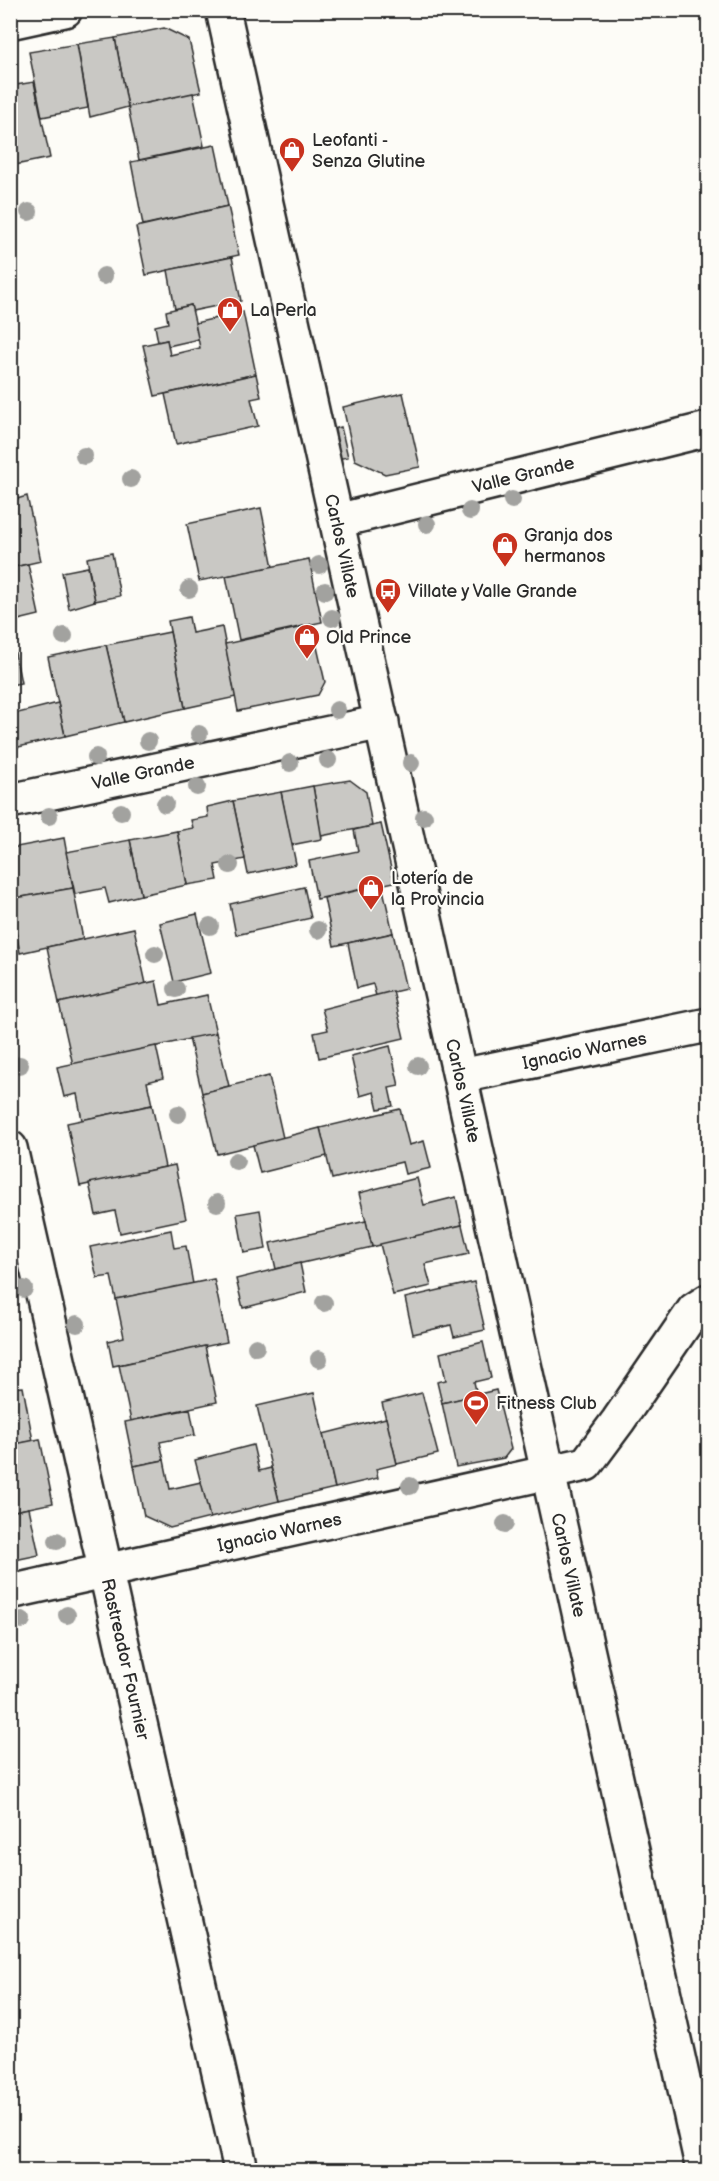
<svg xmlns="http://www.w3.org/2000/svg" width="719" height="2181" font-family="'Balsamiq Sans',sans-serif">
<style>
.building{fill:#c9c8c4;stroke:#2b2b2b;stroke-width:1.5}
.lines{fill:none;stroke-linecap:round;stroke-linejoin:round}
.minor-casing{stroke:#2b2b2b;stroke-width:38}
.minor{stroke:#fdfcf7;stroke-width:33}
.tree{fill:#a2a29f}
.labels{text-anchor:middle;stroke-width:4.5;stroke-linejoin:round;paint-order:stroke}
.poi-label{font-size:18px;fill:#2b2b2b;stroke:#fdfcf7;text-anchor:start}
.street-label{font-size:18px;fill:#2b2b2b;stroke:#fdfcf7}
</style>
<rect width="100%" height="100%" fill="#fdfcf7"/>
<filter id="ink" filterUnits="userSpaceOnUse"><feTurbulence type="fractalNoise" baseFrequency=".0167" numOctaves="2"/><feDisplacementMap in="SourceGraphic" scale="12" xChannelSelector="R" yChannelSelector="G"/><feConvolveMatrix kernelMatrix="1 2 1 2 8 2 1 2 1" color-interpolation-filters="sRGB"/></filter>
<g filter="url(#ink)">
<g class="building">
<polygon points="164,28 189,40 201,92 128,107 115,38"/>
<polygon points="115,38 128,107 90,117 77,44"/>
<polygon points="77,44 88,108 42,117 29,52"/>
<polygon points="34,82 50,158 10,166 10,86"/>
<polygon points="193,93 204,146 139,160 128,107"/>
<polygon points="215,145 228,206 143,225 131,162"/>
<polygon points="228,206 239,255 146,275 136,227"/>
<polygon points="232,257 241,301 192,311 191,305 175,309 168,270"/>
<polygon points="191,305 199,339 168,346 167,340 158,342 155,326 168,323 166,311"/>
<polygon points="243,312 256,374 155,396 143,345 167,340 170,355 200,348 195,323"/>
<polygon points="256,374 261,397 251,399 258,426 176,444 165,394"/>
<polygon points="403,393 420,467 385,474 355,460 343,407"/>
<polygon points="341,427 348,457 337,459 330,430"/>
<polygon points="10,460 18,500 10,501"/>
<polygon points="27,496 41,561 10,568 10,501"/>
<polygon points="261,508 273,567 199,581 187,524"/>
<polygon points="112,553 120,596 95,601 87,558"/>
<polygon points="309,559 322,622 239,640 226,576"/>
<polygon points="28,564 39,615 10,622 10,568"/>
<polygon points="88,567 95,601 69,609 62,572"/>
<polygon points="189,617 192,633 222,627 236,697 185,708 168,621"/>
<polygon points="312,625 325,682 318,695 238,711 225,644"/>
<polygon points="170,632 185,708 124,722 106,645"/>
<polygon points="106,645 124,722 65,736 48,657"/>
<polygon points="14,648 21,683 10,685 10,649"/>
<polygon points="58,703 65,736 10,749 10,715"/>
<polygon points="350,780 366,792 372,826 321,836 313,786"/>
<polygon points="313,786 322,839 291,845 281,792"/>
<polygon points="281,792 296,864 248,874 233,801"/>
<polygon points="233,801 245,859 215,865 218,880 187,885 177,831 193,828 191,820 208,817 207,807"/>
<polygon points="381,824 394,882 317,899 309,861 358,851 354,830"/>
<polygon points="177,831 187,885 141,895 130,840"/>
<polygon points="64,838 73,888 10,899 11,848"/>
<polygon points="130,840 141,895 109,903 105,888 75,894 66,852"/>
<polygon points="382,885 393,933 334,946 324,898"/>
<polygon points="304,887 311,918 236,935 230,904"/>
<polygon points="73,888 83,939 20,953 10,899"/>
<polygon points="197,914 211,973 174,982 160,923"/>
<polygon points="134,928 146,984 59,1003 47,947"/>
<polygon points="393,933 406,989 376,996 373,984 357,988 348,943"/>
<polygon points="156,981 161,1005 207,995 216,1033 73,1065 59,1003"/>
<polygon points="393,991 404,1038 319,1058 314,1033 328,1030 322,1009"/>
<polygon points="216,1033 229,1086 202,1093 189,1038"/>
<polygon points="156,1046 163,1078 147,1082 152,1105 82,1120 77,1094 64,1097 57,1067"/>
<polygon points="390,1046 399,1086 389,1088 393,1106 378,1109 374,1092 360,1096 351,1056"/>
<polygon points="269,1076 283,1138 217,1154 202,1093"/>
<polygon points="152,1105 165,1167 80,1186 67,1123"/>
<polygon points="400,1109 409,1145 424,1141 431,1168 405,1174 402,1162 332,1179 320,1128"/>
<polygon points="320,1128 327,1156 260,1173 253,1145"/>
<polygon points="175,1165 186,1219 120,1233 115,1211 96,1215 89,1183"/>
<polygon points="417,1178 424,1205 456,1197 462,1225 372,1247 359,1193"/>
<polygon points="260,1210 266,1249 244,1253 237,1214"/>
<polygon points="366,1221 372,1247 276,1269 270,1243"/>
<polygon points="462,1225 469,1254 425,1264 431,1286 393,1295 380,1244"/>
<polygon points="171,1230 174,1248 186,1246 193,1284 116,1299 111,1276 97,1278 90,1247"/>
<polygon points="300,1263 306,1292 243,1308 236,1279"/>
<polygon points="214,1279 227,1342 113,1366 108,1341 124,1337 116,1299"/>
<polygon points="474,1282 485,1330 454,1337 451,1325 413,1334 405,1298"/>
<polygon points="483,1342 491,1378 474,1382 477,1395 442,1403 437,1382 446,1380 440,1353"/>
<polygon points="205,1346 217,1402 131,1421 119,1365"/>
<polygon points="23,1387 33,1441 10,1445 10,1388"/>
<polygon points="496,1390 511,1449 504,1458 456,1467 442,1403"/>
<polygon points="314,1393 335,1488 279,1501 257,1406"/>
<polygon points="422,1393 438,1454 397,1464 382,1403"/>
<polygon points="190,1409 195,1435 160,1442 164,1460 134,1466 125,1422"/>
<polygon points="386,1418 397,1464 376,1469 378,1478 335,1488 323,1434"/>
<polygon points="40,1439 53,1503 10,1512 10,1445"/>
<polygon points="253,1445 259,1471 271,1468 279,1501 210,1518 195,1460"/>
<polygon points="164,1460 170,1489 201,1482 210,1518 170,1528 144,1516 134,1466"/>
<polygon points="29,1508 39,1555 10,1561 10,1512"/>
</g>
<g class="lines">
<g class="minor-casing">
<g id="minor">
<path id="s1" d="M223,10L703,2170"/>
<polyline points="10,22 65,10"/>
<path id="s2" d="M337,521L708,429"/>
<path id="s3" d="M10,801L382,722"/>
<path id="s4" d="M461,1076L708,1025"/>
<path id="s5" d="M10,1148L241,2170"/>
<path id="s6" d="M10,1592L586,1464L618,1421L694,1310L708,1301"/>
</g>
</g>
<use href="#minor" class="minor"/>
</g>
<g class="tree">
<circle cx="29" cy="212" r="9"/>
<circle cx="104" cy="276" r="9"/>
<circle cx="84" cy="456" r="9"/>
<circle cx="131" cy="479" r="9"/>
<circle cx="512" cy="500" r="9"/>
<circle cx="470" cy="511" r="9"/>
<circle cx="427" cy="524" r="9"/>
<circle cx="319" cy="565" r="9"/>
<circle cx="189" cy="589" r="9"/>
<circle cx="325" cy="591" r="9"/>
<circle cx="332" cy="618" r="9"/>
<circle cx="64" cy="636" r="9"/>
<circle cx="337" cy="710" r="9"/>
<circle cx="199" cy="734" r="9"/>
<circle cx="148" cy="741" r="9"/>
<circle cx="96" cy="757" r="9"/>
<circle cx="328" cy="760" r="9"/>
<circle cx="290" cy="763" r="9"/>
<circle cx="411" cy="763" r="9"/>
<circle cx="197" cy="787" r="9"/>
<circle cx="165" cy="804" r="9"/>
<circle cx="121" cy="812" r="9"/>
<circle cx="49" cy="816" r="9"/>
<circle cx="424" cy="817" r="9"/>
<circle cx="230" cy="865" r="9"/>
<circle cx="210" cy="926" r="9"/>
<circle cx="318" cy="930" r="9"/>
<circle cx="155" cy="954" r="9"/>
<circle cx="176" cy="989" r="9"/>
<circle cx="20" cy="1065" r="9"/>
<circle cx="418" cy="1066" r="9"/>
<circle cx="178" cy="1114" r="9"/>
<circle cx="236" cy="1161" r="9"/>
<circle cx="217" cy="1203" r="9"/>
<circle cx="24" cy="1289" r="9"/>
<circle cx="324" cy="1303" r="9"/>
<circle cx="77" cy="1324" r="9"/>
<circle cx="256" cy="1347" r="9"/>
<circle cx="319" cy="1359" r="9"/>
<circle cx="410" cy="1486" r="9"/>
<circle cx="505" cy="1524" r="9"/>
<circle cx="57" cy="1541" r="9"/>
<circle cx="67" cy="1615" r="9"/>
<circle cx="22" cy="1620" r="9"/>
</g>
</g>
<defs>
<g id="shop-pin" transform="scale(1.35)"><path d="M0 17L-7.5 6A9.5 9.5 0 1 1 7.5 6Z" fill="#c8321e" stroke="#fdfcf7"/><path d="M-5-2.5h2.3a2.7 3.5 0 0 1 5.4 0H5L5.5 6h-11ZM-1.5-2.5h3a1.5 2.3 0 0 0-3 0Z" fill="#fff"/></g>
<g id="bus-pin" transform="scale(1.35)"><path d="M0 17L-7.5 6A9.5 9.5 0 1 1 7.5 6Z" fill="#c8321e" stroke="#fdfcf7"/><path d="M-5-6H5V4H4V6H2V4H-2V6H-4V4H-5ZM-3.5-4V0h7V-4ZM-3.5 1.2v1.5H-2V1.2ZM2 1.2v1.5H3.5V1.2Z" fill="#fff"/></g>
<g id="stadium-pin" transform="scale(1.35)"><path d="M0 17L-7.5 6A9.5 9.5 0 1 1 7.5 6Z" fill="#c8321e" stroke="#fdfcf7"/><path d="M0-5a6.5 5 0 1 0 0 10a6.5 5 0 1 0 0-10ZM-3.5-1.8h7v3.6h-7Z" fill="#fff"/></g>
</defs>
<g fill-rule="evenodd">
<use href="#shop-pin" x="292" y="150"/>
<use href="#shop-pin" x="230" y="310"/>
<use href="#shop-pin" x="505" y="545"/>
<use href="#bus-pin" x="388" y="591"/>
<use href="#shop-pin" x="307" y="637"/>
<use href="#shop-pin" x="371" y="888"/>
<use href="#stadium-pin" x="476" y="1403"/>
</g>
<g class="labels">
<g class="poi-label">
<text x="312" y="146">Leofanti -<tspan x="312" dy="21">Senza Glutine</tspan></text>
<text x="250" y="316">La Perla</text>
<text x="524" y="541">Granja dos<tspan x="524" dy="21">hermanos</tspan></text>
<text x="408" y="597">Villate y Valle Grande</text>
<text x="326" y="643">Old Prince</text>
<text x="391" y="884">Lotería de<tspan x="391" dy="21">la Provincia</tspan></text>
<text x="496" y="1409">Fitness Club</text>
</g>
<g class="street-label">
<text dy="6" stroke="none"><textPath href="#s2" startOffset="192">Valle Grande</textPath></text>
<text dy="6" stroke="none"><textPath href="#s1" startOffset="549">Carlos Villate</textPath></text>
<text dy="6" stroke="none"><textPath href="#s3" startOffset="136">Valle Grande</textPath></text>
<text dy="6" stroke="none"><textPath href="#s4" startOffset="126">Ignacio Warnes</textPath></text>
<text dy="6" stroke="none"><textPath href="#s1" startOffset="1107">Carlos Villate</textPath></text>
<text dy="6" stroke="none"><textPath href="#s6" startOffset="276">Ignacio Warnes</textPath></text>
<text dy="6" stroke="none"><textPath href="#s1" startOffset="1593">Carlos Villate</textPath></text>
<text dy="6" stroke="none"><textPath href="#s5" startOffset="524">Rastreador Fournier</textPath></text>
</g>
</g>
<rect width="719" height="2181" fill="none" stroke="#fdfcf7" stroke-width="36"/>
<rect x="18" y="18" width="683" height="2145" fill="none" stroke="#2b2b2b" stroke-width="2" filter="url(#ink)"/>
</svg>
